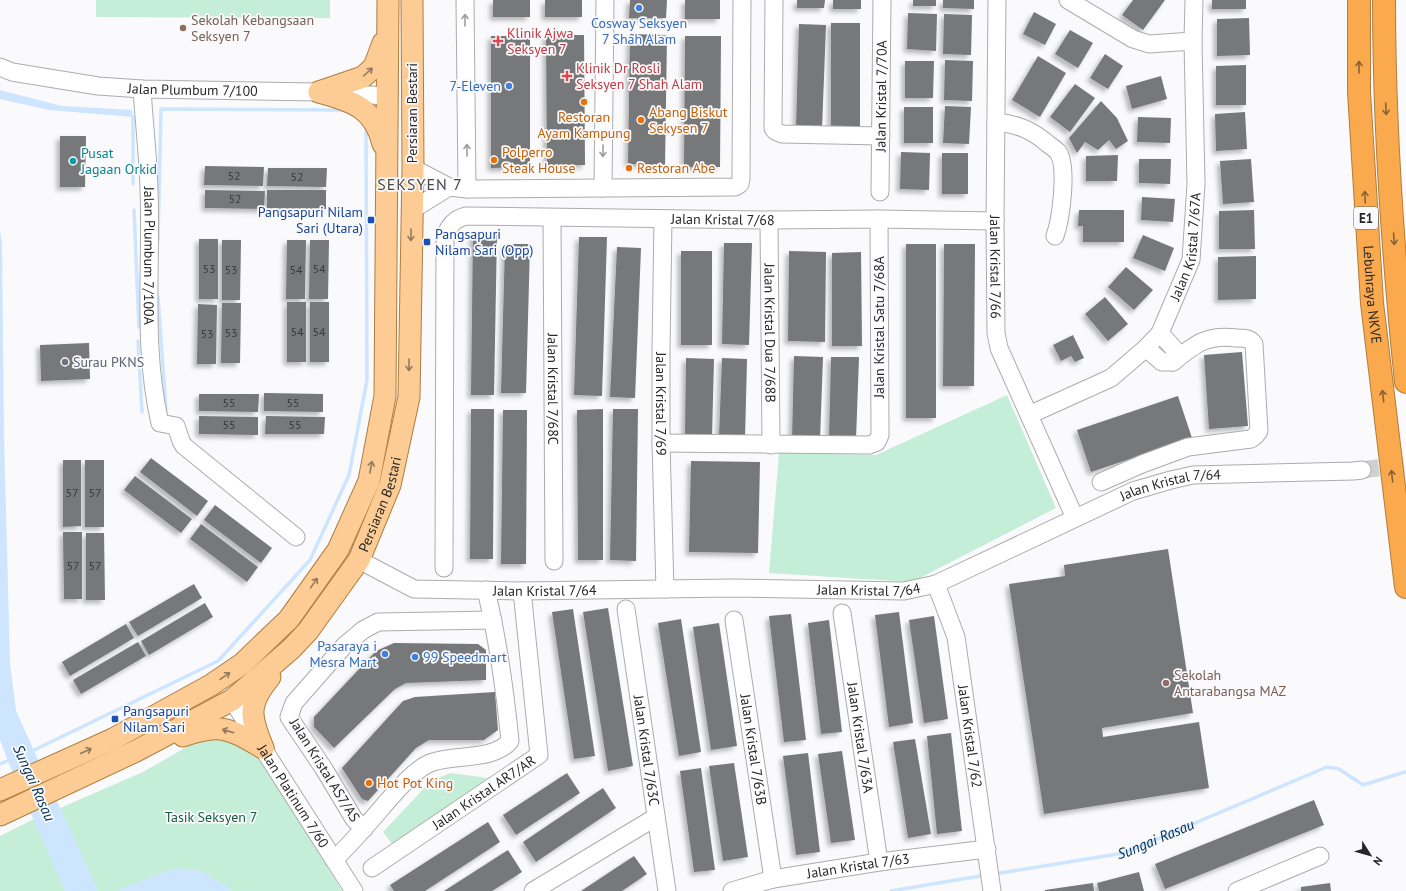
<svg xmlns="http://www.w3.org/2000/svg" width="1406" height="891" font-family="'PT Sans',sans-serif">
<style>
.green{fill:#c5eed9}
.water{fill:#cde5fe}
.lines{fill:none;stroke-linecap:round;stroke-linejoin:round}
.stream{stroke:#cde5fe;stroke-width:3.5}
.building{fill:#777879;filter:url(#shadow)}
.minor-tunnel{stroke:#d0d0d1;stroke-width:17;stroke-dasharray:17 8;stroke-linecap:butt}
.minor-casing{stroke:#acacad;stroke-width:19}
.major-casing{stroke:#b07c3f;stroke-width:23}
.highway-casing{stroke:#b07c3f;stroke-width:24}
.minor{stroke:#fff;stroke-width:17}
.major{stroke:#fccc94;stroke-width:21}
.highway{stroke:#faaa4c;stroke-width:22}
.oneway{stroke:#9e9e9e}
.oneway2{stroke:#866238}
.oneway3{stroke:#927a5e}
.shop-dot{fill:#3f7fe0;stroke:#fafafc;stroke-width:1.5}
.education-dot{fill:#8d6e63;stroke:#fafafc;stroke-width:1.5}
.health-dot{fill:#e0444e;stroke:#fafafc;stroke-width:1.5}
.food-dot{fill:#e8710a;stroke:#fafafc;stroke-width:1.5}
.culture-dot{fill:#0f9aa8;stroke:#fafafc;stroke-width:1.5}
.transit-dot{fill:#1a4fb4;stroke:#fafafc;stroke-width:1.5}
.worship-dot{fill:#6b7280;stroke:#fafafc;stroke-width:1.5}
.labels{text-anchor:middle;stroke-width:3.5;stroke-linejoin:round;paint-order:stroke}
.number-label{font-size:12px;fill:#3b3b3c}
.shield{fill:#fafafc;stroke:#666667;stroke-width:1}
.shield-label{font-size:13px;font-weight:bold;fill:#272727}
.education-label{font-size:14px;fill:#785e54;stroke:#fafafc;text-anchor:start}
.shop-label{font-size:14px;fill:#366cbe;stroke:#fafafc;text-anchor:end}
.health-label{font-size:14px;fill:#be3a42;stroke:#fafafc;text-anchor:start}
.street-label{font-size:14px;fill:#272727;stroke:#fafafc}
.food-label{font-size:14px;fill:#c56008;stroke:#fafafc;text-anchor:start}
.culture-label{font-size:14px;fill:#0d838f;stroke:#fafafc;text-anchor:start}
.transit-label{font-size:14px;fill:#164399;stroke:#fafafc;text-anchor:start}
.worship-label{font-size:14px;fill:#5b616d;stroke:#fafafc;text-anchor:start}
.park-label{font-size:14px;fill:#175d42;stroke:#fafafc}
.water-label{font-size:15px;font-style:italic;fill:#002d53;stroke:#fafafc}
.quarter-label{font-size:16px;letter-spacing:1px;fill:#49494a;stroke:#fafafc}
</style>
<defs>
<filter id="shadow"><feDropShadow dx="-3.5" dy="3.5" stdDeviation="2" flood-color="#0004"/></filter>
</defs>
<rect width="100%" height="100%" fill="#fafafc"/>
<g class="green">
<polygon points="96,0 330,0 330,18 96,17"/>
<polygon points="1007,395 1056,508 912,582 769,573 779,453 876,455"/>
<polygon points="223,733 257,753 342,891 0,891 0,836 28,822 143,772 204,737"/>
<polygon points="450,773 495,779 395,848 383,832 431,781"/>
</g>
<g class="water">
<polygon points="0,90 62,106 132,110 133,117 49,110 0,99"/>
<polygon points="0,231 2,244 4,436 10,663 16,711 98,891 65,891 9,764 0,740"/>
<polygon points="180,868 199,871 227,886 232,891 117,891 160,873"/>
</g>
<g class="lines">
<g class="stream">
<polyline points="133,184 133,117"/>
<polyline points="134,210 139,327"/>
<polyline points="158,241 161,109 345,110"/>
<polyline points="158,297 166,409"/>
<polyline points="138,341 142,412"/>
<polyline points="30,752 218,661 310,560 349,475 367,380 366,126"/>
<polyline points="0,764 12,759"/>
<path id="s1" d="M994,874L1124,853L1327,767L1339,769L1363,785L1405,772"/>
<polyline points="891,891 986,875"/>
</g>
</g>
<g class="building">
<rect x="493" y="0" width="37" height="17"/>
<rect x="545" y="0" width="37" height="17"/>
<polygon points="630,0 667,0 666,18 629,18"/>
<rect x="685" y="0" width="35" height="19"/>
<polygon points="797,0 825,0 824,8 797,8"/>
<rect x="833" y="0" width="28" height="9"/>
<rect x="913" y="0" width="23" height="6"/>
<polygon points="943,0 974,0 974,9 943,8"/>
<polygon points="1133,0 1165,0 1143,30 1122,15"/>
<rect x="1212" y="0" width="34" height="9"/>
<polygon points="1034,12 1056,24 1045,45 1023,34"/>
<polygon points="908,13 937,14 936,51 907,49"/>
<polygon points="944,14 972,15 971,55 943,54"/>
<polygon points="1249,18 1250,55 1217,56 1217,19"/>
<polygon points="831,23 860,23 860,129 831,128"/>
<polygon points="799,24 826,25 822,129 796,128"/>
<polygon points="1070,30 1093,43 1078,68 1055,54"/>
<polygon points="630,34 667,35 665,165 628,164"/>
<polygon points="546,35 584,35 585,165 547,166"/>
<polygon points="491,36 530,36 530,167 491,168"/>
<polygon points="685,36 721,36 720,167 684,167"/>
<polygon points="1105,54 1123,66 1108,89 1090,78"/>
<polygon points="1038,56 1066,73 1040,117 1012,100"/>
<polygon points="945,60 973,61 972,101 944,100"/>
<polygon points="905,61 934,61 933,98 905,98"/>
<polygon points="1246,65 1246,105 1216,105 1216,66"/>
<polygon points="1161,76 1167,99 1132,109 1126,86"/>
<polygon points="1075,84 1095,98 1070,132 1050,117"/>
<polygon points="1101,101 1117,118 1128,141 1116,149 1109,140 1098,150 1085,142 1077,153 1069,138"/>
<polygon points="945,106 971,107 969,144 943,143"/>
<rect x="904" y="107" width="29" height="36"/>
<polygon points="1245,112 1247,149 1216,151 1215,114"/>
<polygon points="1138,117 1171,118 1170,143 1137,142"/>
<polygon points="60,136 86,136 85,187 60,187"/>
<polygon points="901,152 930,153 929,190 900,189"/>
<rect x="942" y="153" width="26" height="41"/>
<polygon points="1118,155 1117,181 1086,181 1086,156"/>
<polygon points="1139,159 1171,159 1170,184 1139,183"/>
<polygon points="1251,159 1254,202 1223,204 1220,161"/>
<polygon points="205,166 264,167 263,186 204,185"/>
<polygon points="268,168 327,168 326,187 267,186"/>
<polygon points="205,190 265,191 264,209 205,208"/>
<polygon points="267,190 326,190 326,209 267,208"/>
<polygon points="1142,197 1175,199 1173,222 1141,220"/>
<polygon points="1079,210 1124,210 1124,242 1083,242 1083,226 1078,226"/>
<polygon points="1254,210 1255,249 1219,249 1219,211"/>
<polygon points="473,232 497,233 494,395 471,395"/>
<polygon points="1143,235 1174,248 1165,271 1133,258"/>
<polygon points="579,237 607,237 602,396 574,395"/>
<rect x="199" y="239" width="19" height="60"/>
<polygon points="222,240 241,240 240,300 222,300"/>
<polygon points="287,240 306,240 305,299 286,299"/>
<polygon points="310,240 329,240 328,299 309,299"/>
<polygon points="724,243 752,243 749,345 722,344"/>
<polygon points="505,244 530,244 526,393 501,393"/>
<rect x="906" y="244" width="30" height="174"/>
<polygon points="944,244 975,244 974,386 943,386"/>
<polygon points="617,247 641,248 635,398 610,397"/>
<rect x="681" y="251" width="31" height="94"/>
<polygon points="789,251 826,252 825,342 788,341"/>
<polygon points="861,252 862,346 832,346 832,253"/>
<polygon points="1256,256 1256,299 1218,300 1218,257"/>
<polygon points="1126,267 1153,290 1134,310 1108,287"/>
<polygon points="1105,297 1128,324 1108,341 1085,314"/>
<rect x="287" y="302" width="19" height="60"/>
<rect x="310" y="302" width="19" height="60"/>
<polygon points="222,303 241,303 240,363 221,363"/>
<polygon points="198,304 217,305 216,364 197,364"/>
<polygon points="1073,335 1084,358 1075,362 1071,356 1061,361 1053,345"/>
<polygon points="89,343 90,379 41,381 40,345"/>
<polygon points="1242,352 1248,426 1209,429 1204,355"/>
<polygon points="794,356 823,357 820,440 792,440"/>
<polygon points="831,357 859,357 856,439 829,439"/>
<polygon points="686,358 714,359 712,437 685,437"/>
<polygon points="722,358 747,359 745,438 719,437"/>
<polygon points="264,393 323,394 323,412 264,411"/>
<polygon points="199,394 259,394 258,412 199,411"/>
<polygon points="1178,396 1192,438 1091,472 1077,430"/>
<polygon points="471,409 494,409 493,559 470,559"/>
<polygon points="603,409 603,560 578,560 577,410"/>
<polygon points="613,409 638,409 636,561 610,560"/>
<polygon points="503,410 527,410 526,564 501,564"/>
<polygon points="199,416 258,417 258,435 199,434"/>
<polygon points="266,416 325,417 324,434 265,434"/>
<polygon points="151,458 208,501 197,516 140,472"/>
<polygon points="63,460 81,460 81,526 63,527"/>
<rect x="85" y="460" width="19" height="67"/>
<polygon points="691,461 760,462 758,553 689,552"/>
<polygon points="135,476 192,519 181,533 124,490"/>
<polygon points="215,505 272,548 261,563 204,520"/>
<polygon points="201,524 258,567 247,582 190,539"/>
<polygon points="63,532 82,532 82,599 64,599"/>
<polygon points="86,533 104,533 105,600 86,600"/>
<polygon points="1168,549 1193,713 1102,728 1103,737 1199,722 1209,788 1044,814 1009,584 1065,576 1064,565"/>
<polygon points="194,584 202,598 138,636 129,622"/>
<polygon points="205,603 213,617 149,655 141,641"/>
<polygon points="608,608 633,766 608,771 583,612"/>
<polygon points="573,609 595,756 574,759 552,612"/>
<polygon points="899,612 913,723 889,727 875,615"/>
<polygon points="791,614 806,740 784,742 769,616"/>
<polygon points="934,616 948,719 924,723 909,620"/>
<polygon points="681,619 701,752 679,756 658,623"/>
<polygon points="829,620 842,732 821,734 808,623"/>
<polygon points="719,623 737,746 711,750 693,627"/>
<polygon points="126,624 134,638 70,676 62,662"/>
<polygon points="138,642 146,656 81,694 73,680"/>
<polygon points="394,643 478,644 486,650 486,680 406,683 395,689 334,748 314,727 314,717 376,651"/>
<polygon points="495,692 498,730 484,740 429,740 416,748 368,801 362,799 342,768 403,701 415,697"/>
<polygon points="951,733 962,831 937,834 927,736"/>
<polygon points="915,739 931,834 908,838 893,742"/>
<polygon points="842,751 855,840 831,843 818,754"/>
<polygon points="808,753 820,852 796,855 783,756"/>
<polygon points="734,763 748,857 723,861 709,766"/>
<polygon points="701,768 715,870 694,872 680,771"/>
<polygon points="567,773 580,793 516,835 503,815"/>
<polygon points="603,788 616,808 536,862 523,842"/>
<polygon points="1314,800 1324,825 1165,889 1155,864"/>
<polygon points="488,822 500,842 425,891 394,891 390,885"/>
<polygon points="508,850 522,872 492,891 444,891"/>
<polygon points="634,856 647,874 622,891 581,891"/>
<polygon points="1139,872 1144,891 1099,891 1097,883"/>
<polygon points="1093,883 1094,891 1045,891 1045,890"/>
<polygon points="1330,883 1331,891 1301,891 1301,887"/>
</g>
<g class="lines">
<polyline class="minor-tunnel" points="1362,470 1406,464"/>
<g class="minor-casing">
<g id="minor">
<polyline points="465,0 467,189"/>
<polyline points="774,0 773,128 775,131 782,134 881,136"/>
<path id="s2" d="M997,0L995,221L996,333L999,348L1075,518"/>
<polyline points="1068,0 1133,39 1149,44 1193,41"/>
<path id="s3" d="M0,67L12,72L98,86L142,89L319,92L387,96"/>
<path id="s4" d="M142,89C144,122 148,155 149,189C152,266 142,347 160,423L176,426L181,441L184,446L296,537"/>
<path d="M996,122C1017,124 1032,130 1048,144C1051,146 1055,149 1058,152C1068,167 1061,219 1055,236"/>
<polyline points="413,168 449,187 467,189 735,187 740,184 741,179 742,0"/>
<polyline points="603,188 605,0"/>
<path id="s5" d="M880,192L882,0"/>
<polyline points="412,210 449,187"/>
<path id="s6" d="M552,218L554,561"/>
<path id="s7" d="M663,219L661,351V443L665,589"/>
<path id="s8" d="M769,220L771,445"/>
<polyline points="1160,333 1176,351 1173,362"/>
<path id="s9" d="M1029,415L1111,378L1146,348L1160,333L1191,260L1196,184L1193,41L1194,0"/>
<polyline points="661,443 869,445 877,442 880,435 879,219"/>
<path d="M1101,482L1142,464L1188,447L1251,439L1256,435L1259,431L1254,344C1250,338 1244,338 1237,338C1207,334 1195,344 1173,362H1162L1146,348"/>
<path id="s10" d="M359,560L414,589L522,591L733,588L904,591L936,584L1133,491L1171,480L1193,475L1353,471L1362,470"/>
<path id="s11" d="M444,568L445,238C448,226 454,219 466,216L769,220L879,219L995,221"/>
<path id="s12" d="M936,584L956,637L992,891"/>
<path id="s13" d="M626,609L667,891"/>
<path id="s14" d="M842,613L879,862"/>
<path id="s15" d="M734,620L773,879"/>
<path id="s16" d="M232,700L354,891"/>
<polyline points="364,829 354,819 324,769 289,717 294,703 344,646 363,630 378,622 493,620"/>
<path d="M334,860C344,850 354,840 363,829C380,812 411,768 433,762C457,754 493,761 510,741C505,690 498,640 486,590"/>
<path id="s17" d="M372,868L539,755L522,591"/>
<polyline points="533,891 656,817"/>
<path id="s18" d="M732,891L773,879L879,862L987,849"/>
<polyline points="1237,891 1320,856"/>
</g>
</g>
<g class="major-casing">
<g id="major">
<polyline points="319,92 363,77 374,67 383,43"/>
<path d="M319,92C353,102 374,107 383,144"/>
<path d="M183,736C221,722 230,729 263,748"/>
<path d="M263,748C250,716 247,705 270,677"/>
<polyline points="0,790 113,739 211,685 242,664 289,619 338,550 369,481 385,396 388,0"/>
<path id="s19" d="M0,815L136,751L232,700L291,649L308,631L359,560L390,485L409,397L413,168L412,0"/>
</g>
</g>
<g class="highway-casing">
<g id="highway">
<path id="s20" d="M1359,0V92L1372,303L1406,587"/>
<path d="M1384,0C1384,127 1393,255 1406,382"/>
</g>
</g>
<use href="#minor" class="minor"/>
<use href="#major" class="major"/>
<use href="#highway" class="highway"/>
</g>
<defs><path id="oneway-shaft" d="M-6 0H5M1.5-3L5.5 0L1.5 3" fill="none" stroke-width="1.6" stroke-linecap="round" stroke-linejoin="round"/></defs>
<g class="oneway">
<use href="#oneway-shaft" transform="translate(465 20) rotate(-90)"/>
<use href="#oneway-shaft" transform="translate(467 150) rotate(-91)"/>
<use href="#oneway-shaft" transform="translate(603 151) rotate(91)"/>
</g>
<g class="oneway2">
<use href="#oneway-shaft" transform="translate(1359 67) rotate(-90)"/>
<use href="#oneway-shaft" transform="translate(1386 109) rotate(87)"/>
<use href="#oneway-shaft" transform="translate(1365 197) rotate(-93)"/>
<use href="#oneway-shaft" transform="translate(1394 239) rotate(86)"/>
<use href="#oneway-shaft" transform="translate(1383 396) rotate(-97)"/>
<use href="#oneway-shaft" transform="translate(1392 476) rotate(-97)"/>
</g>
<g class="oneway3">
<use href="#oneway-shaft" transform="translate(368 72) rotate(-42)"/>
<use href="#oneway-shaft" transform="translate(411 235) rotate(91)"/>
<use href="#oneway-shaft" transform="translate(409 365) rotate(91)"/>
<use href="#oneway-shaft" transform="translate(371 467) rotate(-79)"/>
<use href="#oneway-shaft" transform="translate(314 583) rotate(-55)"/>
<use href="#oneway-shaft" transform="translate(225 676) rotate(-35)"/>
<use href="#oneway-shaft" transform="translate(228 731) rotate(-164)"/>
<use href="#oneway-shaft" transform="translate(86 751) rotate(-24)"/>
</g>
<g class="shop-dot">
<circle cx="639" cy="8" r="4"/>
<circle cx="509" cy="86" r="4"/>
<circle cx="385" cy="654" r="4"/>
<circle cx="415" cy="657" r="4"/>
</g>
<g class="education-dot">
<circle cx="183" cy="28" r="4"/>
<circle cx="1166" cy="683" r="4"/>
</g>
<g class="health-dot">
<path d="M496 35h4v4h4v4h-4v4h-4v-4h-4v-4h4z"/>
<path d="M565 70h4v4h4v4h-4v4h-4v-4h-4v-4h4z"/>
</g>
<g class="food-dot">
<circle cx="584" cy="102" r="4"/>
<circle cx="641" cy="120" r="4"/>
<circle cx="494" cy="160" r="4"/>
<circle cx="629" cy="168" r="4"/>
<circle cx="369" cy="783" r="4"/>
</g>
<circle class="culture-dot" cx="73" cy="161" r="4"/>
<g class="transit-dot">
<rect x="367" y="216" width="8" height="8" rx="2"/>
<rect x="423" y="238" width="8" height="8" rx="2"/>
<rect x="111" y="715" width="8" height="8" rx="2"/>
</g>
<circle class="worship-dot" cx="65" cy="362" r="4"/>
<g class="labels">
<g class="number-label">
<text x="234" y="180">52</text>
<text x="297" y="181">52</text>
<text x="235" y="203">52</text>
<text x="209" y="273">53</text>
<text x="319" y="273">54</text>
<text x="231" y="274">53</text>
<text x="296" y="274">54</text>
<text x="297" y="336">54</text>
<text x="319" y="336">54</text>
<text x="231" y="337">53</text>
<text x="207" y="338">53</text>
<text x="229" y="407">55</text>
<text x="293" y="407">55</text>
<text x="229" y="429">55</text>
<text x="295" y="429">55</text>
<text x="72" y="497">57</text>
<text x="95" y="497">57</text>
<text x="73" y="570">57</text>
<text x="95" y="570">57</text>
</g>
<rect class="shield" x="1354" y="207" width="24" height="22" rx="3"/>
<g class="shield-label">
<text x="1366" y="223">E1</text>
</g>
<g class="education-label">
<text x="191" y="25">Sekolah Kebangsaan<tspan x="191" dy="16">Seksyen 7</tspan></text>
<text x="1174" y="680">Sekolah<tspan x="1174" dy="16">Antarabangsa MAZ</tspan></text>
</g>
<g class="shop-label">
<text x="639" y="28" text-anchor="middle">Cosway Seksyen<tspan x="639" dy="16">7 Shah Alam</tspan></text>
<text x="501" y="91">7-Eleven</text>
<text x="377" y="651">Pasaraya i<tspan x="377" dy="16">Mesra Mart</tspan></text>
<text x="423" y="662" text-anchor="start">99 Speedmart</text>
</g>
<g class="health-label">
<text x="507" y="38">Klinik Ajwa<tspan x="507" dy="16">Seksyen 7</tspan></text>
<text x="576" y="73">Klinik Dr Rosli<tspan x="576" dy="16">Seksyen 7 Shah Alam</tspan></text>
</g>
<g class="street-label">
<text dy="5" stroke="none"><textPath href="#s3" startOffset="195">Jalan Plumbum 7/100</textPath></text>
<text dy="5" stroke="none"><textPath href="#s5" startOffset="96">Jalan Kristal 7/70A</textPath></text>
<text transform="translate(412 113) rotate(-90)" y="5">Persiaran Bestari</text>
<text dy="5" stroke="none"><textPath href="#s11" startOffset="619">Jalan Kristal 7/68</textPath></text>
<text dy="5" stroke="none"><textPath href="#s9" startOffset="248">Jalan Kristal 7/67A</textPath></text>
<text dy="5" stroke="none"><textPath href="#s4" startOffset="167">Jalan Plumbum 7/100A</textPath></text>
<text dy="5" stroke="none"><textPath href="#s2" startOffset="267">Jalan Kristal 7/66</textPath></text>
<text dy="5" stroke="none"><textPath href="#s20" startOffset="295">Lebuhraya NKVE</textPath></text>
<text transform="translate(879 327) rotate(-90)" y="5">Jalan Kristal Satu 7/68A</text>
<text dy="5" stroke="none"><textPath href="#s8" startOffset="113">Jalan Kristal Dua 7/68B</textPath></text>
<text dy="5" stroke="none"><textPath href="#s6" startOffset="171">Jalan Kristal 7/68C</textPath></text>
<text dy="5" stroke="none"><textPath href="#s7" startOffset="185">Jalan Kristal 7/69</textPath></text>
<text dy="5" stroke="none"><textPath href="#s10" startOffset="841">Jalan Kristal 7/64</textPath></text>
<text dy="5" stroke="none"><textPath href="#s19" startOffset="509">Persiaran Bestari</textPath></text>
<text dy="5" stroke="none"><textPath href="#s10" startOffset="517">Jalan Kristal 7/64</textPath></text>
<text dy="5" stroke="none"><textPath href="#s10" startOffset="193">Jalan Kristal 7/64</textPath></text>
<text dy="5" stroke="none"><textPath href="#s12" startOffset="157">Jalan Kristal 7/62</textPath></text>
<text dy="5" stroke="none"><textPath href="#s14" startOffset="126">Jalan Kristal 7/63A</textPath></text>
<text dy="5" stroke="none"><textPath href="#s13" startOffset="143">Jalan Kristal 7/63C</textPath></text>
<text dy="5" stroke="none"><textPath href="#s15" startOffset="131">Jalan Kristal 7/63B</textPath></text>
<text transform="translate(325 770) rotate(58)" y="5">Jalan Kristal AS7/AS</text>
<text dy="5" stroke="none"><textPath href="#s17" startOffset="135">Jalan Kristal AR7/AR</textPath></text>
<text dy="5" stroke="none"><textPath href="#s16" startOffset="114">Jalan Platinum 7/60</textPath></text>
<text dy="5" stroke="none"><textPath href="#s18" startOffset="129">Jalan Kristal 7/63</textPath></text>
</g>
<g class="food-label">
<text x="649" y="117">Abang Biskut<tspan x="649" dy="16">Sekysen 7</tspan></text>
<text x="584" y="122" text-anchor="middle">Restoran<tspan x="584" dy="16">Ayam Kampung</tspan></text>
<text x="502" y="157">Polperro<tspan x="502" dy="16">Steak House</tspan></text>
<text x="637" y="173">Restoran Abe</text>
<text x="377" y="788">Hot Pot King</text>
</g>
<g class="culture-label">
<text x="81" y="158">Pusat<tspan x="81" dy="16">Jagaan Orkid</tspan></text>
</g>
<g class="transit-label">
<text x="363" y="217" text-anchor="end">Pangsapuri Nilam<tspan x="363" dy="16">Sari (Utara)</tspan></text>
<text x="435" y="239">Pangsapuri<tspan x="435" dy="16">Nilam Sari (Opp)</tspan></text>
<text x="123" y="716">Pangsapuri<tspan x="123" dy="16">Nilam Sari</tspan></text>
</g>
<g class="worship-label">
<text x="73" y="367">Surau PKNS</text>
</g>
<g class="park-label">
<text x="211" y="822">Tasik Seksyen 7</text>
</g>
<g class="water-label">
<text transform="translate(34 783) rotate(66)" y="5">Sungai Rasau</text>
<text dy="5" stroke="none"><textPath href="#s1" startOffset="166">Sungai Rasau</textPath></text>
</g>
<g class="quarter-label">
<text x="420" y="190">SEKSYEN 7</text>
</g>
</g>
<g transform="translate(1370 855) rotate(127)" stroke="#fafafc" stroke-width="3" paint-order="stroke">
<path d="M0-3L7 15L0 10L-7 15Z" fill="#272727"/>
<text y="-6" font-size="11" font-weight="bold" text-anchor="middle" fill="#272727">N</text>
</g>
</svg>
